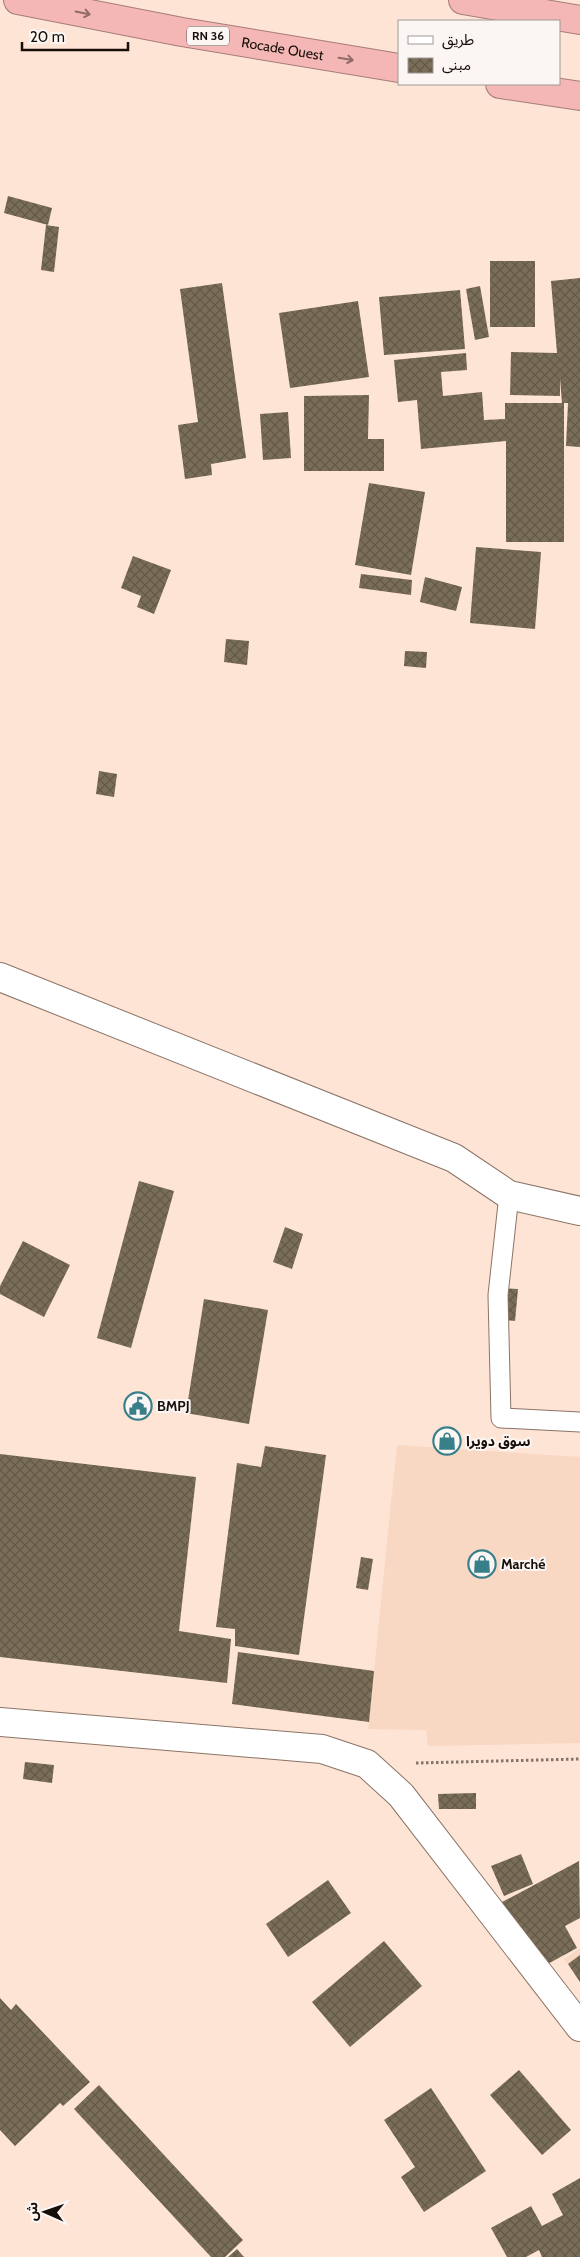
<svg xmlns="http://www.w3.org/2000/svg" width="580" height="2257" font-family="Cabin,'Noto Sans Arabic',sans-serif">
<style>
.built{fill:#f8d7c3}
.building{fill:url(#building-cross-hatch)}
.lines{fill:none;stroke-linecap:round;stroke-linejoin:round}
.lane-casing{stroke:#8b7467;stroke-width:21}
.street-casing{stroke:#8b7467;stroke-width:30}
.secondary-casing{stroke:#8b7467;stroke-width:30}
.highway-casing{stroke:#a67c79;stroke-width:30}
.path{stroke:#84736a;stroke-width:3;stroke-dasharray:2.5 2.5;stroke-linecap:butt}
.lane{stroke:#fff;stroke-width:19}
.street{stroke:#fff;stroke-width:28}
.secondary{stroke:#fff;stroke-width:28}
.highway{stroke:#f4b7b5;stroke-width:28}
.oneway{stroke:#906b68}
.labels{text-anchor:middle;stroke-width:4;stroke-linejoin:round;paint-order:stroke}
.shield{fill:#fbf6f3;stroke:#5b544f;stroke-width:1}
.shield-label{font-size:12px;font-weight:bold;fill:#160e09}
.street-label{font-size:14px;fill:#160e09;stroke:#fbf6f3}
.poi-label{font-size:14px;font-weight:bold;fill:#160e09;stroke:#fbf6f3;text-anchor:start}
</style>
<defs>
<pattern id="building-cross-hatch" width="8" height="8" patternUnits="userSpaceOnUse" patternTransform="scale(1.25)"><rect width="8" height="8" fill="#7a6e58"/><path d="M0 0l8 8M0 8l8-8" fill="none" stroke="#635947"/></pattern>
</defs>
<rect width="100%" height="100%" fill="#fee4d5"/>
<g class="built">
<polygon points="397,1445 580,1457 580,1743 428,1746 426,1730 368,1729"/>
<polygon points="580,1948 580,1982 564,1959"/>
</g>
<g class="building">
<polygon points="8,196 52,208 48,225 4,213"/>
<polygon points="46,225 59,227 54,272 41,270"/>
<rect x="490" y="261" width="45" height="66"/>
<polygon points="580,278 580,447 566,446 568,403 564,403 564,542 506,542 506,441 421,449 417,400 398,402 394,360 466,353 467,370 441,372 443,396 482,392 484,420 505,419 505,403 562,403 560,378 560,396 510,395 511,352 557,353 551,281"/>
<polygon points="222,283 246,458 211,464 212,475 185,479 178,425 198,422 180,289"/>
<polygon points="480,286 489,337 475,340 466,289"/>
<polygon points="460,290 465,349 384,355 379,297"/>
<polygon points="358,301 369,377 290,388 279,313"/>
<polygon points="369,395 368,439 384,439 384,471 304,471 304,396"/>
<polygon points="288,412 291,458 263,460 260,414"/>
<polygon points="369,483 425,492 411,575 355,565"/>
<polygon points="476,547 541,552 535,629 470,623"/>
<polygon points="133,556 171,570 154,614 137,607 141,596 121,588"/>
<polygon points="361,574 412,580 411,595 359,588"/>
<polygon points="425,577 462,587 456,611 420,602"/>
<polygon points="226,639 249,641 247,665 224,662"/>
<polygon points="405,651 427,652 426,668 404,666"/>
<polygon points="99,771 117,774 114,797 96,794"/>
<polygon points="139,1181 174,1191 131,1348 97,1338"/>
<polygon points="285,1227 303,1234 292,1269 273,1262"/>
<polygon points="23,1241 70,1265 44,1317 0,1294 0,1286"/>
<polygon points="495,1288 518,1289 515,1321 493,1319"/>
<polygon points="204,1299 268,1310 249,1424 186,1413"/>
<polygon points="265,1446 326,1455 299,1655 235,1646 235,1629 216,1627 237,1463 261,1467"/>
<polygon points="0,1454 196,1477 179,1631 231,1639 227,1683 0,1657"/>
<polygon points="361,1557 373,1559 368,1590 356,1588"/>
<polygon points="238,1652 374,1671 369,1722 232,1704"/>
<polygon points="25,1762 54,1765 52,1783 23,1779"/>
<polygon points="476,1793 476,1809 439,1809 438,1794"/>
<polygon points="521,1854 533,1884 504,1896 491,1866"/>
<polygon points="579,1861 580,1918 565,1926 577,1948 544,1966 491,1908"/>
<polygon points="328,1880 351,1913 288,1957 266,1924"/>
<polygon points="384,1941 422,1986 350,2047 312,2002"/>
<polygon points="580,1955 580,1982 568,1964"/>
<polygon points="0,1998 11,2010 16,2004 90,2082 63,2106 60,2103 15,2146 0,2130"/>
<polygon points="519,2070 571,2130 542,2155 490,2095"/>
<polygon points="99,2085 243,2240 225,2257 211,2257 74,2109"/>
<polygon points="431,2088 486,2171 424,2212 401,2177 415,2167 384,2120"/>
<polygon points="580,2178 580,2257 542,2257 539,2250 526,2257 507,2257 491,2228 531,2206 542,2226 563,2215 552,2194"/>
<polygon points="237,2249 244,2257 228,2257"/>
</g>
<g class="lines">
<g class="lane-casing">
<polyline id="lane" points="509,1195 498,1295 501,1418 580,1422"/>
</g>
<g class="street-casing">
<polyline id="street" points="0,1722 322,1749 367,1764 401,1795 580,2027"/>
</g>
<g class="secondary-casing">
<polyline id="secondary" points="0,977 454,1158 509,1195 580,1211"/>
</g>
<g class="highway-casing">
<g id="highway">
<path id="s1" d="M18,0L182,32L399,68"/>
<polyline points="463,0 580,20"/>
<polyline points="500,84 580,96"/>
</g>
</g>
<polyline class="path" points="416,1763 580,1759"/>
<use href="#lane" class="lane"/>
<use href="#street" class="street"/>
<use href="#secondary" class="secondary"/>
<use href="#highway" class="highway"/>
</g>
<defs><path id="oneway-shaft" d="M-6 0H5M1.5-3L5.5 0L1.5 3" fill="none" stroke-width="1.6" stroke-linecap="round" stroke-linejoin="round" transform="scale(1.25)"/></defs>
<g class="oneway">
<use href="#oneway-shaft" transform="translate(83 13) rotate(11)"/>
<use href="#oneway-shaft" transform="translate(346 59) rotate(9)"/>
</g>
<defs>
<g id="civic-ring" transform="scale(1.4375)"><circle r="9.5" fill="#fbf6f3" stroke="#387f89" stroke-width="1.5"/><path d="M-.6-6.5H3V-4.5H.6V-3L4-1V1h2V6H-6V1h2V-1L-.6-3ZM-1.2 2.5V6h2.4V2.5Z" fill="#387f89"/></g>
<g id="shop-ring" transform="scale(1.4375)"><circle r="9.5" fill="#fbf6f3" stroke="#387f89" stroke-width="1.5"/><path d="M-5-2.5h2.3a2.7 3.5 0 0 1 5.4 0H5L5.5 6h-11ZM-1.5-2.5h3a1.5 2.3 0 0 0-3 0Z" fill="#387f89"/></g>
</defs>
<g fill-rule="evenodd">
<use href="#civic-ring" x="138" y="1406"/>
<use href="#shop-ring" x="447" y="1441"/>
<use href="#shop-ring" x="482" y="1564"/>
</g>
<g class="labels">
<rect class="shield" x="187" y="26.5" width="42" height="19" rx="4"/>
<g class="shield-label">
<text x="208" y="40">RN 36</text>
</g>
<g class="street-label">
<text dy="5" stroke="none"><textPath href="#s1" startOffset="269">Rocade Ouest</textPath></text>
</g>
<g class="poi-label">
<text x="157" y="1411">BMPJ</text>
<text x="466" y="1446">سوق دويرا</text>
<text x="501" y="1569">Marché</text>
</g>
</g>
<rect x="398" y="20" width="162" height="65" fill="#fbf6f3" stroke="#9f9995"/>
<rect x="408" y="36" width="25" height="8" fill="#ffffff" stroke="#9f9995"/>
<text x="442" y="45" font-size="15" fill="#160e09">طريق</text>
<rect x="408" y="58" width="25" height="15" fill="url(#building-cross-hatch)" stroke="#9f9995"/>
<text x="442" y="70" font-size="15" fill="#160e09">مبنى</text>
<g transform="translate(45 2212) rotate(272)" stroke="#fbf6f3" stroke-width="4" paint-order="stroke">
<path d="M0-4L9 19L0 12L-9 19Z" fill="#160e09"/>
<text y="-8" font-size="14" font-weight="bold" text-anchor="middle" fill="#160e09">ش</text>
</g>
<path d="M22 42v8h106v-8" fill="none" stroke="#160e09" stroke-width="2.5"/>
<text x="30" y="42" font-size="15" fill="#160e09" stroke="#fbf6f3" stroke-width="4" paint-order="stroke">20 m</text>
</svg>
